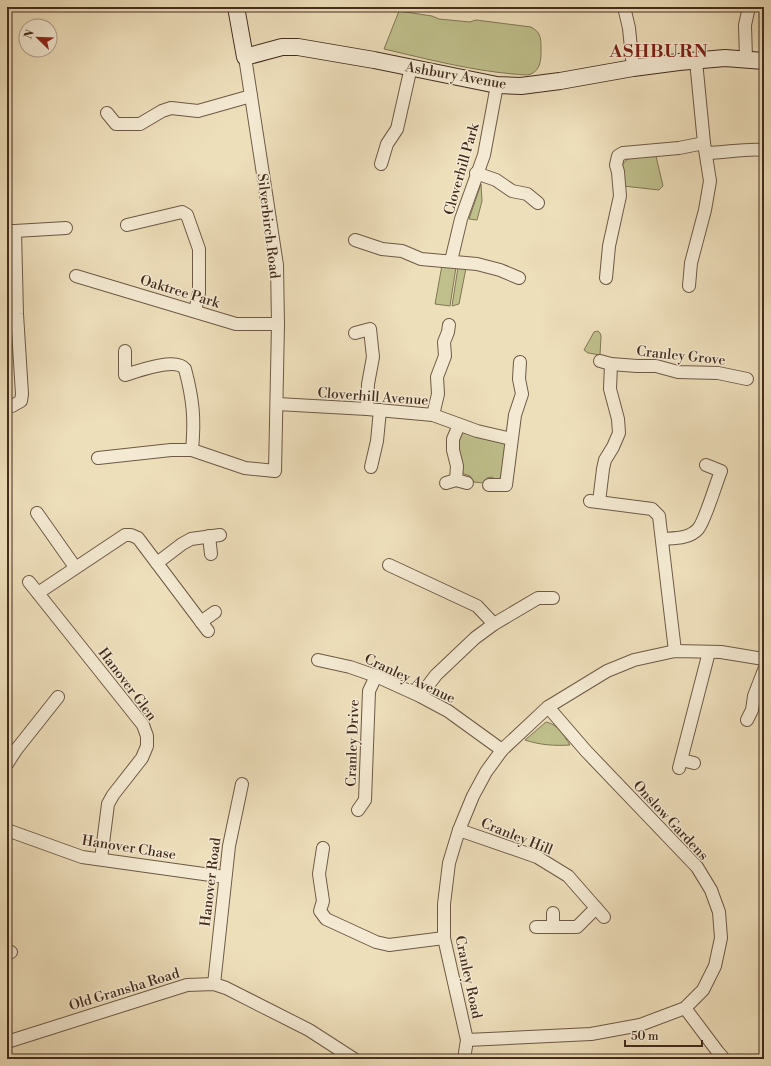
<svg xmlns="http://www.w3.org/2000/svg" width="771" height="1066" font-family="'Libre Bodoni',serif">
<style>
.green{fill:#bfc08c;stroke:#817655}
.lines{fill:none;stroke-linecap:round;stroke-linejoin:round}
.street-casing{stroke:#6e5945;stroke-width:14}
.secondary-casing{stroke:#432c1e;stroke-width:18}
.street{stroke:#f4ead3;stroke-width:12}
.secondary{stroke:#f4ead3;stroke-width:16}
.labels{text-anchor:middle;stroke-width:3;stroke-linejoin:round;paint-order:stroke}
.street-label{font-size:14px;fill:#432c1e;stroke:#f4ead3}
.district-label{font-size:18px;font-weight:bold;letter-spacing:1px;fill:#7a1f14;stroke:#f4ead3}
</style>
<rect width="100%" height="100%" fill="#eedfbb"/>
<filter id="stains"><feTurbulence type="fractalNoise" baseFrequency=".005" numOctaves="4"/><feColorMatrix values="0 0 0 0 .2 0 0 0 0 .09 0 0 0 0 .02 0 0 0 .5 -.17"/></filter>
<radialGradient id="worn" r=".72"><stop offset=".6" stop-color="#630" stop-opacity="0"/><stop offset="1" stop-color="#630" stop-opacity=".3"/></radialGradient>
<g class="green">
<path d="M399,11L432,16L439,19L470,22L476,20L531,27C540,32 541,37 541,47C541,57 542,69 531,74C526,76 518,74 513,74C469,70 427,59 384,49Z"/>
<path d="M656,156L663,186L659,190L623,186C623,180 621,173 622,167C624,154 646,157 656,156Z"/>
<polygon points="481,184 482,201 477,220 469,219"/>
<polygon points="442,265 456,267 450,306 435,304"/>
<polygon points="458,267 466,268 459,304 452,306"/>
<polygon points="598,331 600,333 601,336 600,355 588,353 584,350 594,332"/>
<polygon points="464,432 505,444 506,446 501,477 497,480 492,477 487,478 484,483 474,482 470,476 464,474 461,470 456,443 462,433"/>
<path d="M546,722C558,724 564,736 570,745C554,746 540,745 525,740Z"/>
</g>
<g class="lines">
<g class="street-casing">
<g id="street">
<polyline points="624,7 629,28 633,68"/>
<polyline points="746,59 745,25 749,7"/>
<polyline points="107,113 116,124 140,124 162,111 171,108 198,111 251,96"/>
<path d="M706,153C725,153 745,148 764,150"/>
<polyline points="381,164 387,144 397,129 411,67"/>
<polyline points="476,173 496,180 512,191 527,194 538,203"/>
<polyline points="127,225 182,212 187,215 199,249 199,293 195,311"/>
<polyline points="7,231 15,231 17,314 22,394 21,401 12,406 7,407"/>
<polyline points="15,231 66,228"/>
<polyline points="355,240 382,249 402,251 421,259 477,264 500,270 519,278"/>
<polyline points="451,261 461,219 484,155 497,85"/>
<polyline points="76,276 236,324 278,324"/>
<polyline points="606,278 609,246 620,196 618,172 616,165 618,156 623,153 679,148 704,143"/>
<polyline points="689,286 691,263 705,210 710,181 704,143 696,61"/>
<polyline points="355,333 370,329 373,357 368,384 367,409"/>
<path d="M125,351V375C138,371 176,357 185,369C193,399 195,419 192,450"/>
<polyline points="600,361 611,364 637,366 656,366 678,372 718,373 747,379"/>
<polyline points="277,404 367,409 433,415 477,431 511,439"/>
<polyline points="433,415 438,394 437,377 445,356 444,342 448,332 449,325"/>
<polyline points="98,458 171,450 192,450 245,468 275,471 278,324 277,265 245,57"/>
<polyline points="371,467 377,441 380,410"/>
<polyline points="456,480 457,466 453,450 453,439 459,425"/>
<polyline points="446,483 456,480 467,483"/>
<polyline points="489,485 506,485 515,415 522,394 519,379 520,362"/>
<polyline points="590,501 652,509 659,516 675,651"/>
<polyline points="599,502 603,469 605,460 613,447 619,433 618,419 610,389 611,364"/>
<polyline points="37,513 75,567"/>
<polyline points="209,536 211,554"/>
<path d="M662,539C674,538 689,539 698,529C705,521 716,483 721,471L706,465"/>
<polyline points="157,563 182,544 191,539 220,535"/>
<polyline points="389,565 477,606 494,624"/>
<polyline points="29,582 143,725 147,736 147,746 142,758 113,795 108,804 101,859"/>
<polyline points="38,593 125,535 131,535 138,538 208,631"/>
<polyline points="201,622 215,612"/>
<polyline points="318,660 350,667 376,676 420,696 448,711 502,750"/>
<polyline points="420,696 436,675 475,638 494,624 538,598 553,598"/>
<polyline points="747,720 752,710 754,696 764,670"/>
<polyline points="682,760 694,763"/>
<polyline points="7,764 16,750 58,697"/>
<polyline points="679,768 709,652"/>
<polyline points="358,810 365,800 369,691 376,676"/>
<polyline points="7,830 82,857 225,877"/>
<polyline points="459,830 537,857 568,876 604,917"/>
<polyline points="323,848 319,874 323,901 320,911 326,919 376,942 389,945 444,938"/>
<polyline points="553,913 553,927"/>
<polyline points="536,927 577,927 596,908"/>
<polyline points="7,951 11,952"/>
<polyline points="214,984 229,846 242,784"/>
<polyline points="685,1008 718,1052 724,1059"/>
<polyline points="467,1040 591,1034 640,1025 685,1008 703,990 715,966 721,938 719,912 711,890 697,867 586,751 548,707"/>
<polyline points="7,1042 187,985 214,984 226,988 309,1030 354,1059"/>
<polyline points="464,1059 467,1040 444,938 444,904 449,863 459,830 473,796 486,772 502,750 548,707 607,671 634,660 675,651 721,652 764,659"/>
</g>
</g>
<g class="secondary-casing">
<polyline id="secondary" points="236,7 245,57 282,47 298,47 374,60 497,85 521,86 560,81 633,68 679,62 725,58 764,61"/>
</g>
<use href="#street" class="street"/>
<use href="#secondary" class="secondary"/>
</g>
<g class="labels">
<g class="street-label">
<text transform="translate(456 75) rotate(10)" y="5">Ashbury Avenue</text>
<text transform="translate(461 169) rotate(-74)" y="5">Cloverhill Park</text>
<text transform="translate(269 226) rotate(83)" y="5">Silverbirch Road</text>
<text transform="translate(180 291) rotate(17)" y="5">Oaktree Park</text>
<text transform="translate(681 355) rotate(6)" y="5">Cranley Grove</text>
<text transform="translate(373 396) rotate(4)" y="5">Cloverhill Avenue</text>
<text transform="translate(410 678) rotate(25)" y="5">Cranley Avenue</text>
<text transform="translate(128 684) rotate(53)" y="5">Hanover Glen</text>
<text transform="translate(352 743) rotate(-88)" y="5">Cranley Drive</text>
<text transform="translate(671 820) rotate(47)" y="5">Onslow Gardens</text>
<text transform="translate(517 836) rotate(22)" y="5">Cranley Hill</text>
<text transform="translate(129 847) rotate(9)" y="5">Hanover Chase</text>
<text transform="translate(210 882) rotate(-83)" y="5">Hanover Road</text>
<text transform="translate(469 977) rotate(78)" y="5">Cranley Road</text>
<text transform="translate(124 989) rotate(-17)" y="5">Old Gransha Road</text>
</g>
<g class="district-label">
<text x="659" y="57">ASHBURN</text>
</g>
</g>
<rect width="771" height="1066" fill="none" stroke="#eedfbb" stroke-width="24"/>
<rect x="8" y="8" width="755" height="1050" fill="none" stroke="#432c1e" stroke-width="2"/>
<rect x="12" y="12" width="747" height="1042" fill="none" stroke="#432c1e"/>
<g transform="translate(38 38) rotate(293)"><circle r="19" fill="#f4ead3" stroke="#ad9e8b"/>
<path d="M0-3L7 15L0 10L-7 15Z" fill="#8f2418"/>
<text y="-6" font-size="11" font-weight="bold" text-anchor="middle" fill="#432c1e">N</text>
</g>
<path d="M625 1040v6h77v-6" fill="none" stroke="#432c1e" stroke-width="2"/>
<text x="631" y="1040" font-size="12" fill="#432c1e" stroke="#f4ead3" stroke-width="3" paint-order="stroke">50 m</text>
<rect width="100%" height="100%" filter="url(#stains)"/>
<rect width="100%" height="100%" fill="url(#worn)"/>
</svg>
